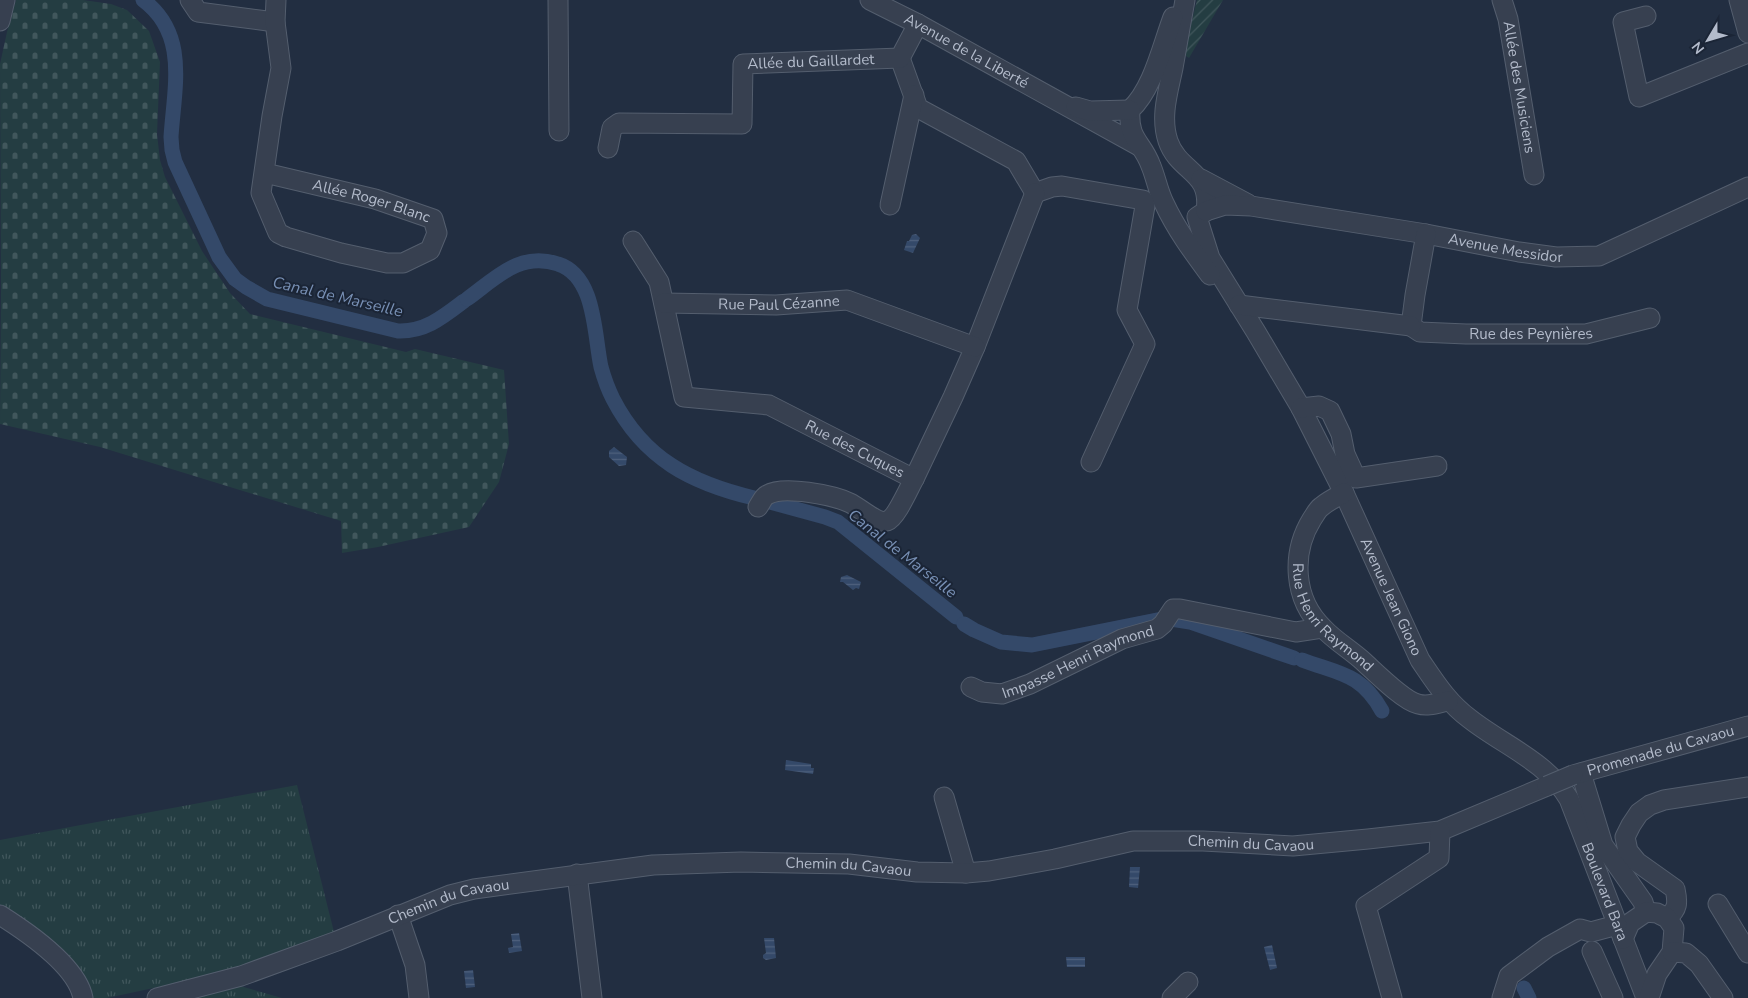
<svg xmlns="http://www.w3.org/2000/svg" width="1748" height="998" font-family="'Nunito Sans',sans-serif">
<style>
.grass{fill:url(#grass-tufts)}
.cemetery{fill:url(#cemetery-stones)}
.garden{fill:url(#garden-furrows)}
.water{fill:url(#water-rules)}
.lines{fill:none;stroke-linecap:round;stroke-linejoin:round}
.canal{stroke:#344969;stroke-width:15}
.minor-casing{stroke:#545e6e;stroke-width:21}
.minor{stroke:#374050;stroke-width:19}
.minor-bridge-casing{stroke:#545e6e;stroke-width:21;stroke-linecap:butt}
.minor-bridge{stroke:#374050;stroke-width:19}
.labels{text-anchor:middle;stroke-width:4;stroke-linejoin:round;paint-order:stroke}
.street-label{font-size:15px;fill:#b3bbcb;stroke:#1b2536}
.water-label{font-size:16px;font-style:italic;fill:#7890b5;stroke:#1b2536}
</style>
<defs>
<pattern id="grass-tufts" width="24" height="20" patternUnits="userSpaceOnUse" patternTransform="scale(1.25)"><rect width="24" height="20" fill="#243d42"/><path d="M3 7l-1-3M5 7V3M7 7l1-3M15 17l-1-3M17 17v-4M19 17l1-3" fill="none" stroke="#41575c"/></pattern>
<pattern id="cemetery-stones" width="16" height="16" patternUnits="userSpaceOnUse" patternTransform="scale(1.25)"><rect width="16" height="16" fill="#243d42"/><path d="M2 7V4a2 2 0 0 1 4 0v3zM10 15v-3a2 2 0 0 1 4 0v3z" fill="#41575c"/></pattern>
<pattern id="garden-furrows" width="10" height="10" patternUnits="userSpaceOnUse" patternTransform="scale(1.25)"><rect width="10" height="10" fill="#243d42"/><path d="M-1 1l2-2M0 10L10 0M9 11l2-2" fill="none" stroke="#41575c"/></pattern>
<pattern id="water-rules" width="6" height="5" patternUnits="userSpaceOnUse" patternTransform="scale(1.25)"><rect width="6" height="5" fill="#344969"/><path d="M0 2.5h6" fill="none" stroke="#4f617d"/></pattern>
</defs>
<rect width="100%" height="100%" fill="#222e41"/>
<g class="grass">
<polygon points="297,785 334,932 219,974 107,998 89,998 0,907 0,840"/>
<polygon points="233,984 282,998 195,998"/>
</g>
<polygon class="cemetery" points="16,0 83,0 111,4 127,10 149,31 160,62 157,134 160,160 165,177 202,251 230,293 250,314 406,352 415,349 504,370 509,444 499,482 469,527 378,547 342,553 341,521 100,447 0,424 1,289 0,64 7,32"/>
<polygon class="garden" points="1197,0 1223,0 1189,58 1186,56 1184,52"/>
<g class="water">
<polygon points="916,234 920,238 913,253 904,250 907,241 909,241 912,235"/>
<polygon points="614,447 627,457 626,465 619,466 609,457 609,451"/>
<polygon points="847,575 861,582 859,589 856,588 853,590 843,582 840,582 841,577"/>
<polygon points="786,760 811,764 811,768 814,768 813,774 785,770"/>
<polygon points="1130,867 1140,867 1138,888 1129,887"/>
<polygon points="519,933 522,951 509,953 508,948 513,947 511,934"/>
<polygon points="764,938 774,938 776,958 766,960 763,958 763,955 766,953"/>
<polygon points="1272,945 1277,968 1270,970 1264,947"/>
<polygon points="1066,957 1085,957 1085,967 1067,967"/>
<polygon points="473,970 475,987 466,988 464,971"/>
</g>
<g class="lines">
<g class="canal">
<path d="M143,0C189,34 174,88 171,137L172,150L175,162L219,257L235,279L246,287L267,299L398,331C425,332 443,317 464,301"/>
<path d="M467,299C496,278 520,251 558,264C596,276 594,335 601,367C604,378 608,389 613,399C644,459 691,483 754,498"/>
<polyline points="770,502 825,517 838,522 956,617"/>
<polyline points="1171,619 1190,622 1294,658"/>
<polyline points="964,624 974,630 1001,642 1032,645 1162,619"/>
<path d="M1302,660C1339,674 1361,673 1382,711"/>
<polyline points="1524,988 1529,998"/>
</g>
<g class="minor-casing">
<g id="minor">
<polyline points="190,0 198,12 275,22"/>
<polyline points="558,0 559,131"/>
<path id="s1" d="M870,0L918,24L1139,146"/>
<path id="s2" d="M1185,0C1181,23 1177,46 1173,68C1168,92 1160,117 1168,141C1179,173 1212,171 1206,211L1197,217L1210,258L1256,332L1301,408L1344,493L1420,660C1435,682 1448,703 1470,719C1503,745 1546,761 1569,799L1646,998"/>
<path id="s3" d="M1502,0L1508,19L1534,175"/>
<polyline points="1739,0 1748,33"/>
<polyline points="1646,16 1623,22 1639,97 1748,53"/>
<path d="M1173,17C1162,46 1153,89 1130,110C1128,141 1142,141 1151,166C1156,178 1158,191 1164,203C1176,229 1193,252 1210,275"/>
<polyline points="0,21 5,0"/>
<polyline points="900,58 918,108 1016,161 1035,193 1052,187 1062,186 1143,200 1145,206 1127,310 1145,344 1091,462"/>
<polyline points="1076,107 1090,111 1130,110"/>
<path id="s4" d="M608,148L612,128L619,123L742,124L743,64L900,58L918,24"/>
<path id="s5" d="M265,173L375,199L433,219L437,233L430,250L403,263H387L341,253L286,237L278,233L261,193L272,116L281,68L275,22L276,0"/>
<polyline points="1201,179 1248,204"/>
<polyline points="890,205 914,95"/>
<path id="s6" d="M1206,211L1225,205L1251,206L1426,234L1519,252L1556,257L1599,256L1748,187"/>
<path id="s7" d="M1426,234L1415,295L1411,326L1420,332L1466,334H1586L1650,318"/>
<path id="s8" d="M633,241L659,282L684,397L769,405L914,479L953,397L975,347L1035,193"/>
<path id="s9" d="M664,303L776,305L847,300L975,347"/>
<polyline points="1239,305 1411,326"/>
<polyline points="1301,408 1319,406 1330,411 1341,434 1345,454 1356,478 1437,466"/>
<path id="s10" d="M1344,493C1336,497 1328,501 1321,507C1317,510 1315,515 1312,519C1291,553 1293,599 1323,628C1335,641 1351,650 1364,662C1376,673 1404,701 1418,704C1428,707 1438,703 1448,701"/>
<path d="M758,507C761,503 763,497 767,495C783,485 833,495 850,503C859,507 877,524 887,521C896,518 909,488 914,479"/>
<path id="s11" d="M971,687L982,692L1002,694L1030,684L1122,639L1157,629L1163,624L1173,609H1180L1296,632L1322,628"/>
<polyline points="1581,773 1603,845 1643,902 1646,912"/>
<path id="s12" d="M1573,775L1748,726"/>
<polyline points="944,797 966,873"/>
<polyline points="577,874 592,998"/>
<polyline points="1718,904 1748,953"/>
<path d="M0,915C27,932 77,966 83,998"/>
<polyline points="398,915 415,965 419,998"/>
<path d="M1667,918C1678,909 1678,903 1675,889L1637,862L1628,851L1625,837L1631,825L1639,813L1650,805L1664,800L1748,787"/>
<polyline points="1623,939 1630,923 1646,912 1657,913 1667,918 1674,928 1672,952 1657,974 1649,998"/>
<polyline points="1592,951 1613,998"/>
<polyline points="1672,952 1686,953 1699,964 1723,998"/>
<path id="s13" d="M157,998L241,976L337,941L450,895L474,889L653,865L741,862L849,864L917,872L966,873L989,871L1055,859L1133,841H1203L1293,846L1368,839L1440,831L1547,786"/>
<polyline points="1172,998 1188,982"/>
<polyline points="1392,998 1366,906 1439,858 1440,831"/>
<polyline points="1502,998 1509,976 1548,947 1580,929 1591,932 1617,925"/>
</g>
</g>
<use href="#minor" class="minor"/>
<g class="minor-bridge-casing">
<polyline id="minor-bridge" points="1547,786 1573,775"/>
</g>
<use href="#minor-bridge" class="minor-bridge"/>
</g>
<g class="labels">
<g class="street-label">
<text dy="5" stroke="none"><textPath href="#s1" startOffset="109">Avenue de la Liberté</textPath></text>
<text dy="5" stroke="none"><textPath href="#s4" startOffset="280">Allée du Gaillardet</textPath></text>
<text dy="5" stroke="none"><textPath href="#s3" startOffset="89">Allée des Musiciens</textPath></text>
<text dy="5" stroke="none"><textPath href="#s5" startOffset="110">Allée Roger Blanc</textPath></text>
<text dy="5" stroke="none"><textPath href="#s6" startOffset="304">Avenue Messidor</textPath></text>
<text dy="5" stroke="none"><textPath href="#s9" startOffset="115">Rue Paul Cézanne</textPath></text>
<text dy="5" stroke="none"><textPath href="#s7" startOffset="215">Rue des Peynières</textPath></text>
<text dy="5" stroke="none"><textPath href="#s8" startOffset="348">Rue des Cuques</textPath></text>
<text dy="5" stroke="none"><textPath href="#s2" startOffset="665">Avenue Jean Giono</textPath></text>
<text dy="5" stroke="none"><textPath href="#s10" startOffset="156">Rue Henri Raymond</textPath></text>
<text dy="5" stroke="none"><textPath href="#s11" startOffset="115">Impasse Henri Raymond</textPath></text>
<text dy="5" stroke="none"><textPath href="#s12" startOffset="91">Promenade du Cavaou</textPath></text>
<text dy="5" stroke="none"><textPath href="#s13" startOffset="1118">Chemin du Cavaou</textPath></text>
<text dy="5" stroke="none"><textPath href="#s13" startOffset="712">Chemin du Cavaou</textPath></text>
<text dy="5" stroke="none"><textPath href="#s2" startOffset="1040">Boulevard Bara</textPath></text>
<text dy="5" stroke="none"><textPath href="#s13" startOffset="308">Chemin du Cavaou</textPath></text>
</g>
<g class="water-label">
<text transform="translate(338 296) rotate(13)" y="6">Canal de Marseille</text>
<text transform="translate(903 553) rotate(38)" y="6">Canal de Marseille</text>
</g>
</g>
<g transform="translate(1708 40) rotate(232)" stroke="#1b2536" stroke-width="4" paint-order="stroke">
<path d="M0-4L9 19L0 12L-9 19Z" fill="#b3bbcb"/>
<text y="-8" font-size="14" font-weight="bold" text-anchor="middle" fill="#b3bbcb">N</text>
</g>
</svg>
